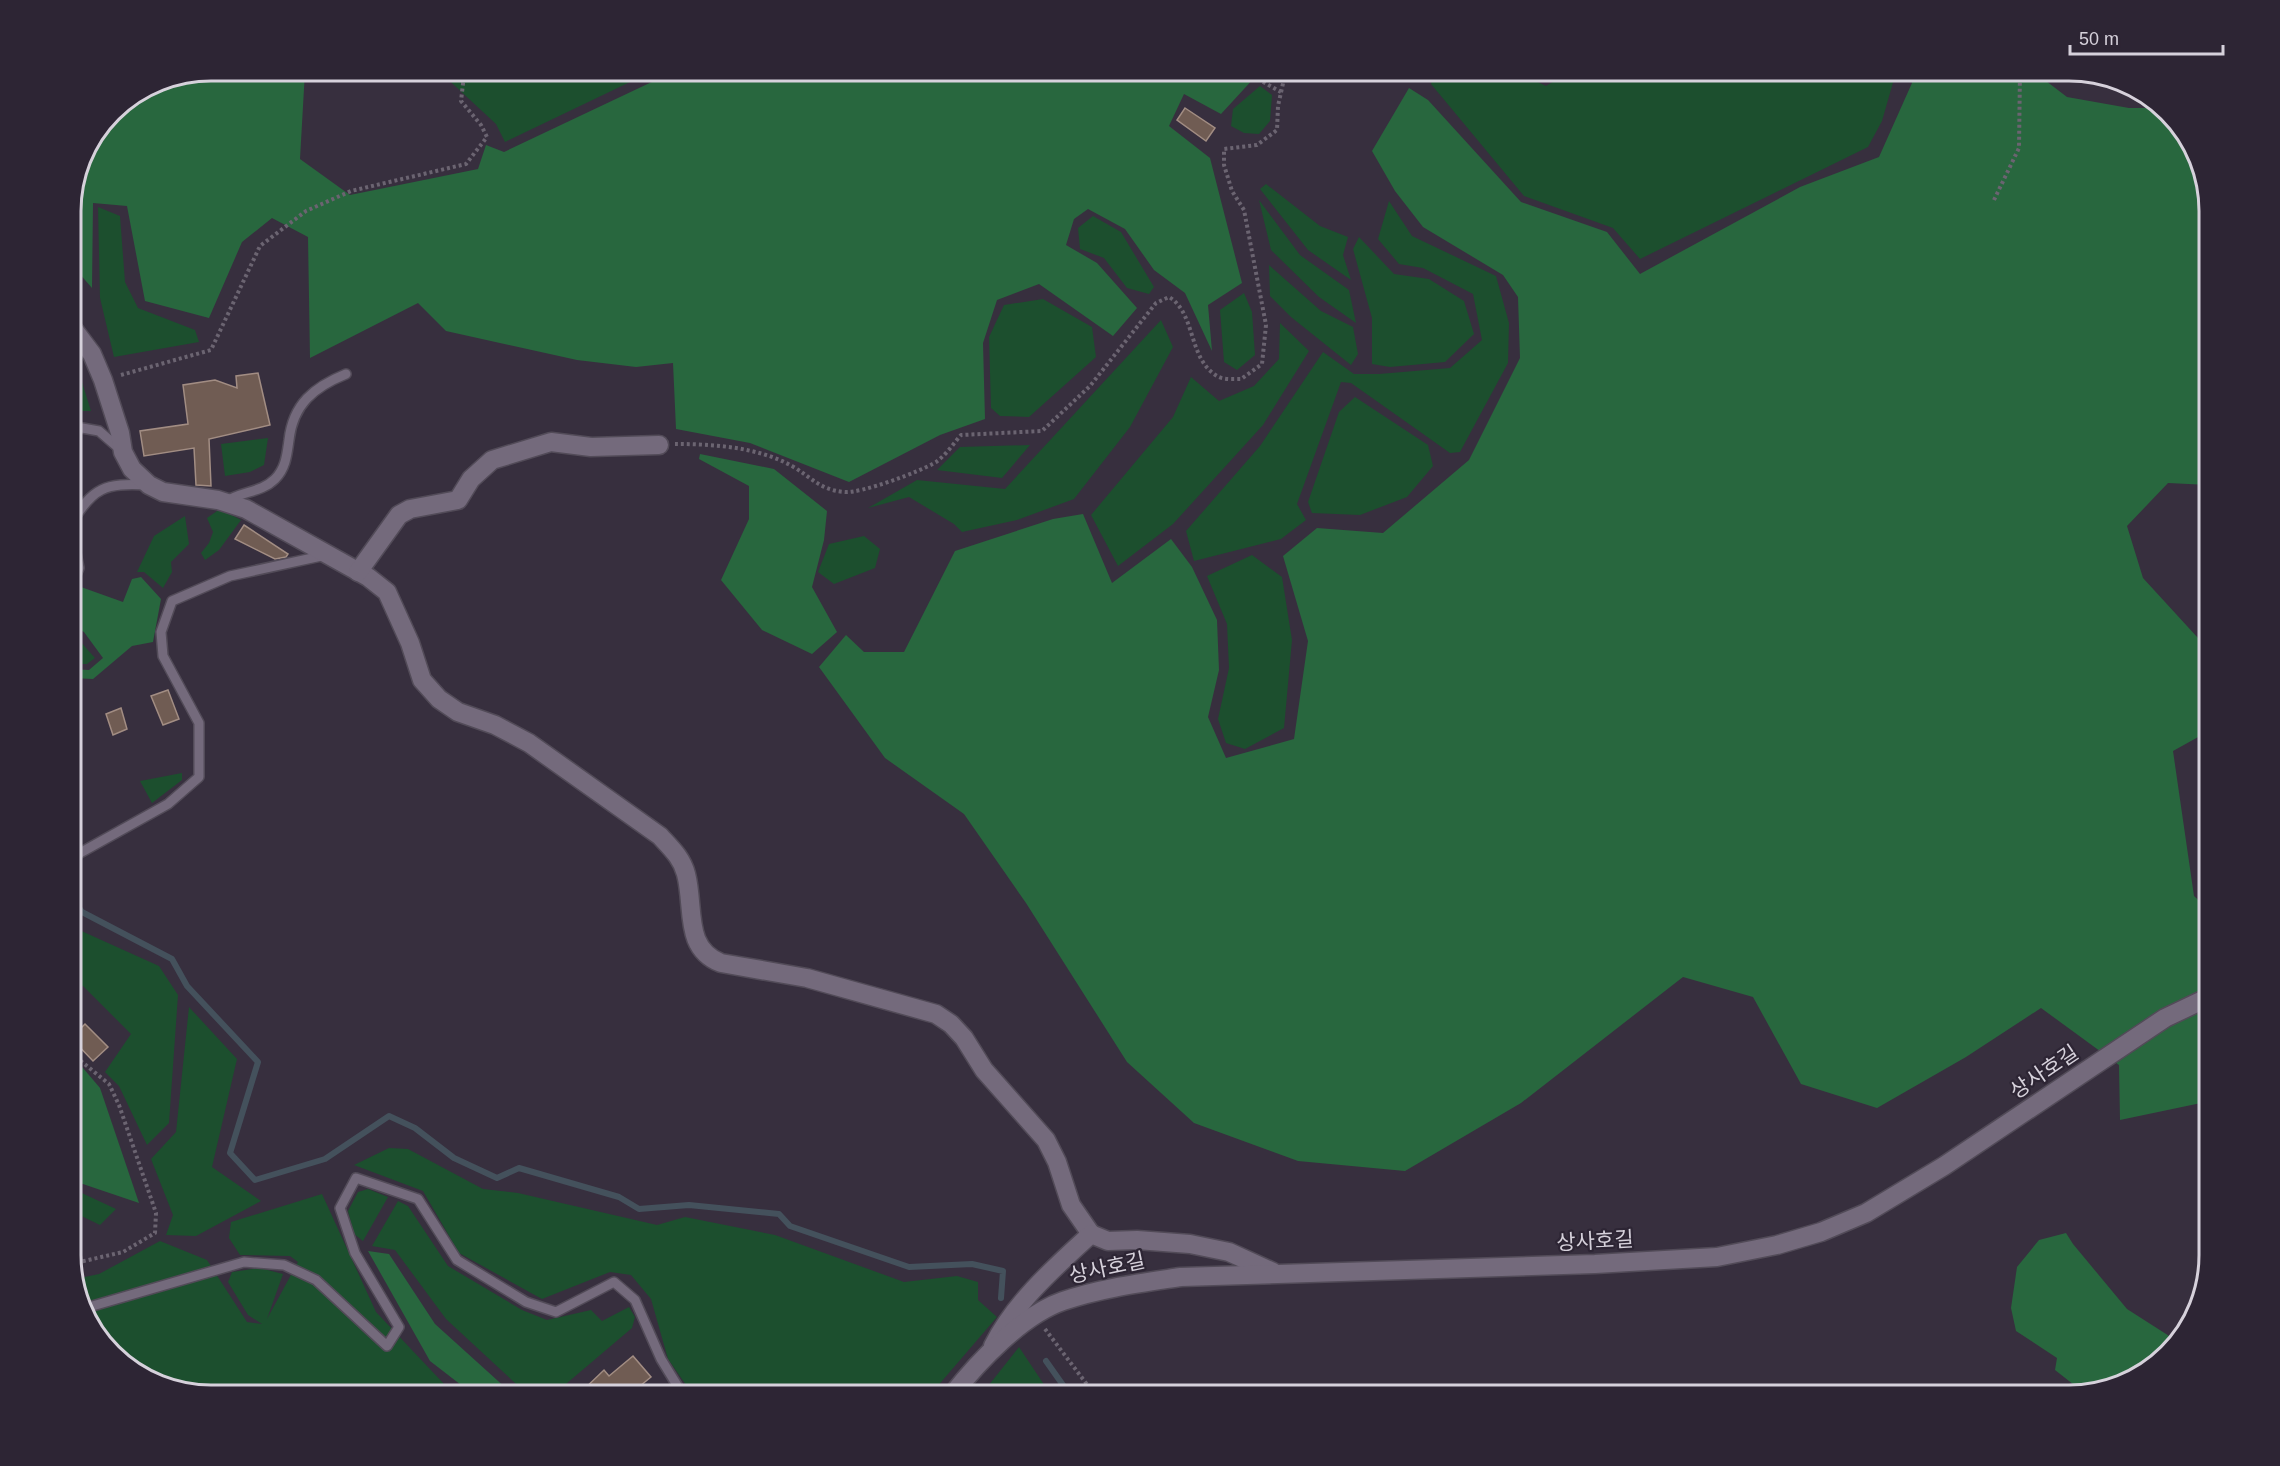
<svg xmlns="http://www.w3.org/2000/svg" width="2280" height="1466" font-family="Helvetica,'Noto Sans KR',sans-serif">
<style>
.green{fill:#1c4f2e}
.forest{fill:#28673e}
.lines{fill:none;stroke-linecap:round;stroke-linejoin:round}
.stream{stroke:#44515c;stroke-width:6}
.building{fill:#705c53;stroke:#a28d83;stroke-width:1.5}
.service-casing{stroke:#524b58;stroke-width:12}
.minor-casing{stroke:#524b58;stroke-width:21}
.tertiary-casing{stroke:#524b58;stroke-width:21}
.path{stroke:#6b6471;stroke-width:4;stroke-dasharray:3 3;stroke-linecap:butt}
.service{stroke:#746a7c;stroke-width:9}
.minor{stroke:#746a7c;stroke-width:18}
.tertiary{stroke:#746a7c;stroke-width:18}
.labels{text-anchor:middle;stroke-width:4.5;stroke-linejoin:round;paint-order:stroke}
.street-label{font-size:21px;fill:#d6d1db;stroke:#2d2534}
.rim{fill:none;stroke:#d6d1db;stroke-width:3}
</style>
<rect width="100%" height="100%" fill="#372f3e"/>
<g class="green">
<polygon points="433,71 653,71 505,142 496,124 440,72"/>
<polygon points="1435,71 1515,71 1546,86 1572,70 1890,70 1894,79 1882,121 1868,147 1640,259 1613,228 1524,196 1431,84"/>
<polygon points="1260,86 1272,95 1270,121 1259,134 1244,133 1231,126 1233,109"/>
<polygon points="1266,184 1320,226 1348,237 1343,255 1351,280 1308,250 1260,189"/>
<polygon points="1259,200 1300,255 1349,290 1356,323 1319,297 1271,250"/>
<polygon points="1389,201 1412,236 1496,276 1509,323 1508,363 1460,452 1450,453 1351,383 1341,382 1297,504 1306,520 1281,539 1194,561 1186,531 1260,446 1323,352 1354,374 1379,374 1450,368 1482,340 1473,294 1423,268 1399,264 1378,239"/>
<polygon points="98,207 120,216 125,282 138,308 195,330 199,342 114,357 100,298"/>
<polygon points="1093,216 1121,232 1154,287 1149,294 1127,288 1104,258 1080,249 1078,228"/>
<polygon points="1359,237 1394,274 1429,279 1464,301 1474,334 1445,362 1390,367 1372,364 1372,318 1353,249"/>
<polygon points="1269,265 1321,311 1353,327 1358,354 1351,365 1291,317 1270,296"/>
<polygon points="1244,293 1252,312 1255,355 1237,370 1224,362 1220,310"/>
<polygon points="1043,299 1092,327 1096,357 1029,417 1000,416 991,408 989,337 1004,305"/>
<polygon points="1161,320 1173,347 1130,427 1074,499 1017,520 962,532 954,524 909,497 868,508 917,480 1005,489"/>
<polygon points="1280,323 1309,351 1263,425 1173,524 1118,566 1091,515 1173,417 1191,377 1219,401 1254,386 1279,359"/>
<polygon points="71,349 72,350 91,411 71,411"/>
<polygon points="1355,397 1428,445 1433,466 1407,497 1360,515 1312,513 1308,502 1339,412"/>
<polygon points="268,438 264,465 250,472 225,476 221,444"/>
<polygon points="1030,445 1002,478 937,470 960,447"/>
<polygon points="220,509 241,520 219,550 205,560 201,553 209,543 213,532 207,518"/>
<polygon points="185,516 189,544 171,562 172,572 163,588 144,572 137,572 154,536"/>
<polygon points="864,536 880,549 875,568 834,584 818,572 829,544"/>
<polygon points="1252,555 1282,577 1292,640 1284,728 1245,749 1226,743 1218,719 1229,668 1227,624 1207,576"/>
<polygon points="71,631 95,658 87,664 71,664"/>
<polygon points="182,773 182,780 152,803 140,781"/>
<polygon points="71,921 77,929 159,966 178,995 169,1123 147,1145 119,1086 105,1072 131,1034 83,986 71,986"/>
<polygon points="189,1007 237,1059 212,1167 261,1201 196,1236 166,1235 173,1215 151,1159 176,1132"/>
<polygon points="389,1148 408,1149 483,1189 518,1193 657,1225 685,1217 775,1235 904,1282 957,1276 978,1282 978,1300 997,1317 930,1395 693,1395 668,1359 651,1299 631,1275 610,1272 542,1299 459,1253 423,1191 354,1165"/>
<polygon points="71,1188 116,1209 100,1225 71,1211"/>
<polygon points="368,1189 388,1197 363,1241 354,1234 348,1211 358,1192"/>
<polygon points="322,1194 376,1312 445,1385 459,1395 211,1395 133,1372 90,1325 75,1279 99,1274 160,1241 207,1260 247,1322 262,1324 248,1315 228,1282 232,1272 260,1268 283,1274 267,1319 298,1262 290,1256 240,1255 229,1238 231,1222"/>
<polygon points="398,1201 408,1206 448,1266 522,1310 547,1320 591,1310 602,1321 629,1307 635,1317 632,1328 553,1395 528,1395 446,1319 395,1250 372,1246"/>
<polygon points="1019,1347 1051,1395 981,1395"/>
</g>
<g class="forest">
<polygon points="211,71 305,71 300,159 350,195 478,169 486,145 504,152 675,71 1274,71 1271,76 1255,77 1221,114 1184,94 1169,126 1210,158 1242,283 1208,305 1212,351 1185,293 1154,270 1125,229 1088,209 1074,219 1066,245 1097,263 1137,308 1113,336 1039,284 997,300 983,343 985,419 940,435 849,482 750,443 676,429 673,363 636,367 577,360 446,331 418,303 310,358 308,237 272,218 242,242 209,318 145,301 127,206 93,203 92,288 71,264 71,203 85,149 112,112 158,81"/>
<polygon points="1909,71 2033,71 2067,97 2129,108 2160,108 2191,141 2209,211 2209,485 2168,483 2127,526 2143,578 2209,650 2209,731 2173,751 2194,896 2209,910 2209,1106 2201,1103 2120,1120 2119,1065 2041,1008 1966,1057 1877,1108 1801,1084 1753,997 1683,977 1521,1103 1405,1171 1298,1161 1194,1123 1127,1062 1026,903 964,814 885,758 819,667 846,635 864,652 904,652 955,551 1053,519 1083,514 1112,583 1171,539 1192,567 1217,620 1219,670 1208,717 1226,758 1294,739 1308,641 1283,556 1317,528 1383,533 1469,460 1520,358 1518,297 1503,275 1423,227 1395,191 1372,151 1409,88 1428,100 1521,202 1607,232 1640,274 1800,187 1879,157 1912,83"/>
<polygon points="700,454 774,469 827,511 824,540 812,587 837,632 812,654 762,630 721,580 749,519 749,486 699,459"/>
<polygon points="141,577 161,599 153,642 132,646 93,679 71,678 71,669 89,670 103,658 84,632 71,624 71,607 81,587 123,602 132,579"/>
<polygon points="71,1054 100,1088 139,1203 71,1180"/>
<polygon points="2066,1233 2073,1244 2127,1309 2177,1341 2139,1377 2083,1392 2055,1370 2057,1358 2016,1331 2011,1308 2017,1267 2039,1240"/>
<polygon points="368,1251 389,1254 435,1324 508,1390 502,1395 474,1395 430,1361"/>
</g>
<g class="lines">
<g class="stream">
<polyline points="71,897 82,912 172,959 187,986 258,1062 230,1153 255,1180 325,1159 389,1116 415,1128 454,1158 497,1178 519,1168 619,1197 639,1209 689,1205 779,1214 790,1226 909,1267 972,1264 1003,1271 1001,1298"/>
<polyline points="1046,1361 1070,1395"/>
</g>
</g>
<g class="building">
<polygon points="1185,108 1215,128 1206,141 1177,120"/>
<polygon points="258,373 270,425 209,439 211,486 196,485 194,448 144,456 140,431 188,424 183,385 215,380 237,388 236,376"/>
<polygon points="244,525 288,554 286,557 275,559 235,539"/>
<polygon points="168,690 179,719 163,725 151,696"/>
<polygon points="121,708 127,729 113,735 106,714"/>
<polygon points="85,1024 108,1047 93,1061 71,1038"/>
<polygon points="633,1356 651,1377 629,1395 578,1395 604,1370 609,1376"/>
</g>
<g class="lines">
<g class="service-casing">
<g id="service">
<polyline points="71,426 99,431 121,450"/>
<path d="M225,502C241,491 261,493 275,479C286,468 287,454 289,440C293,404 314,387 346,374"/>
<path d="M71,524C93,487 105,483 147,485"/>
<polyline points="71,529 79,568 71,586"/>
<polyline points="71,858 168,804 199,777 199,723 163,656 161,632 172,601 230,576 326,555"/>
<polyline points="86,1314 89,1307 244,1262 284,1265 316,1280 387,1346 399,1327 355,1253 340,1208 356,1178 418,1199 457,1260 526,1302 556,1312 614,1282 635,1300 661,1359 683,1395"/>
</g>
</g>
<g class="minor-casing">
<g id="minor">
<path d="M71,326L92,354L103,380L120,433L123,452L132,469L149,485L163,492L218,500L246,509L368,577L387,592L410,643L422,680L439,699L458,712L495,725L529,743L660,836C671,848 682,858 686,874C695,908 683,948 721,963L807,978L936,1014L951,1024L964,1038L984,1070L1046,1140L1057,1162L1071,1205L1091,1234"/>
<polyline points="358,572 399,515 410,509 458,500 471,479 492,460 551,442 591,447 659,445"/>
</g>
</g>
<g class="tertiary-casing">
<g id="tertiary">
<path d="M993,1346C1015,1302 1055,1267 1091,1234L1108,1241L1137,1240L1190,1244L1229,1252L1273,1272"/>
<path d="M952,1395C978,1362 1022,1315 1063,1301C1101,1288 1141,1283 1181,1277L1595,1264L1717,1257L1777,1245L1821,1232L1866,1213L1944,1166L2165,1018L2209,997"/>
</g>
</g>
<g class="path">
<polyline points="1242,70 1281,92"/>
<polyline points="1994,200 2019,148 2020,70"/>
<polyline points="121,375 211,350 260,246 306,211 351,191 466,164 487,137 481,125 461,101 464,75 475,70"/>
<path d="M675,444C713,444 758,447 792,466C811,477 820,490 844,492C860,494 922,471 936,462C946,455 954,443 961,435L1042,431L1090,386L1156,303L1169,297C1196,313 1188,359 1217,376C1223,380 1234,379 1241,379L1262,364L1266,325L1244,210L1232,191L1224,165V149L1257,145L1277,130L1278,106L1286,70"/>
<polyline points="71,1053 109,1084 119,1105 156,1213 155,1233 123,1252 71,1264"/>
<polyline points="1045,1329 1095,1395"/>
</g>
<use href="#service" class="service"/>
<use href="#minor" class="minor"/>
<use href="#tertiary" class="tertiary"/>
</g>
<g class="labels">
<g class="street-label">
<text transform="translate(2044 1072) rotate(-34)" y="7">상사호길</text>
<text transform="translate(1595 1241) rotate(-3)" y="7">상사호길</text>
<text transform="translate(1107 1268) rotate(-12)" y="7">상사호길</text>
</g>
</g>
<path d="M0 0H2280V1466H0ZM211 81H2069A130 130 0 0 1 2199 211V1255A130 130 0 0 1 2069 1385H211A130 130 0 0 1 81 1255V211A130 130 0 0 1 211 81Z" fill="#2d2534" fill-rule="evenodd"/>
<path class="rim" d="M211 81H2069A130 130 0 0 1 2199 211V1255A130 130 0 0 1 2069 1385H211A130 130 0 0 1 81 1255V211A130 130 0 0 1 211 81Z"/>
<path d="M2070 45v9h153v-9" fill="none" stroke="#d6d1db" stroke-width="3"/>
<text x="2079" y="45" font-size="18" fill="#d6d1db" stroke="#2d2534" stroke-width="4.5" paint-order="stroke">50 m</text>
</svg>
